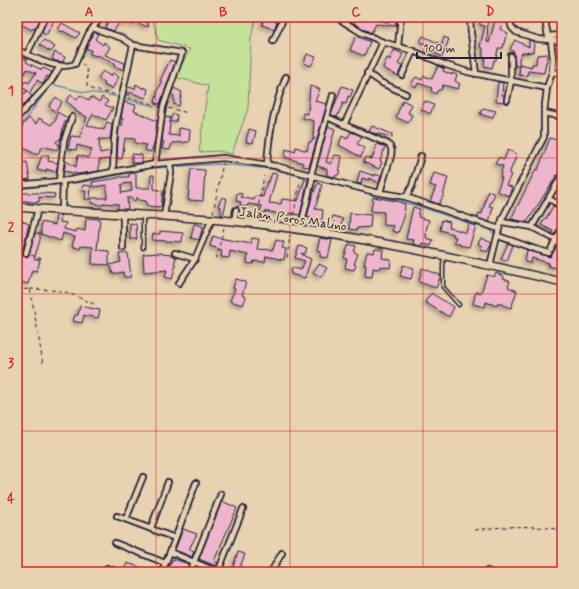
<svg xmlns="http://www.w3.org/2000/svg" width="579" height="589" font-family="Mynerve,sans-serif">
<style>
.built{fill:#eacab9}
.green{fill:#c4e29a;stroke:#73826a}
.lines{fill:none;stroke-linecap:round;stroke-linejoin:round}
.stream{stroke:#6c8caf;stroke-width:1.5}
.building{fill:#eeb6cc;stroke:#22223b;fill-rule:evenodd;filter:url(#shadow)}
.lane-casing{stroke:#22223b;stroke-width:5}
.street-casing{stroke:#22223b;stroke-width:8}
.primary-casing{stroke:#22223b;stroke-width:10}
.path{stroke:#22223b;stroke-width:1;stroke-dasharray:4 3;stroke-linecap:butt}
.lane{stroke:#e8d2b1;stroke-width:2}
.street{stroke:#e8d2b1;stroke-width:4.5}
.primary{stroke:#e8d2b1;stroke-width:7}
.grid{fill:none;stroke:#d62828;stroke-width:1;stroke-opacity:0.55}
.labels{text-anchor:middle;stroke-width:4;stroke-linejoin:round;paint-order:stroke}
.street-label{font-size:13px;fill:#22223b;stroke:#e8d2b1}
.neatline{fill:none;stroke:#d62828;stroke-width:1.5}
.grid-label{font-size:13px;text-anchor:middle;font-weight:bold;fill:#d62828}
</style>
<defs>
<filter id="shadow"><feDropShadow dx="-2.5" dy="2.5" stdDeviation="2" flood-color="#0004"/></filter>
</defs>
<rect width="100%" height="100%" fill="#e8d2b1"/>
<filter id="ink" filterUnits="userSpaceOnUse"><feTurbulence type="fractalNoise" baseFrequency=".025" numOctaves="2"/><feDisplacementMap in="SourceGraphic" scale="8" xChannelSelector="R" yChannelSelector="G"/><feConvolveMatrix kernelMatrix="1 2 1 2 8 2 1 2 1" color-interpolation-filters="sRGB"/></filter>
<g filter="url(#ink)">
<polygon class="built" points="34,95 59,112 37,148 38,175 17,178 17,121"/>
<polygon class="green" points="154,17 256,17 251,38 248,108 232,154 218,151 199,152 208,86 175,77 190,49 158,40 153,21"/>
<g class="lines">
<g class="stream">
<polyline points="17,129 21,126 51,84 83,92 105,94 154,106"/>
<polyline points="65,184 83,182 153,168 183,166 220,164 272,169 418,206 489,230 497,235"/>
<polyline points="17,189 61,184"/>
<polyline points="505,240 526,248"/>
</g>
</g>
<g class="building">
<polygon points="27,17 52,17 55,19 46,35 42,32 46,22 46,19 43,17 41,18 35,29 33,28 32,30 21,24"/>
<polygon points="110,17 125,17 131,19 132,17 136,17 141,20 142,17 149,17 147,24 149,25 148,27 135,22 133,25 127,22 126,24 120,21 114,31 105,28"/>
<polygon points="264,17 277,22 274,29 262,25"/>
<polygon points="356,17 362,17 367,20 368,17 370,17 389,23 389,17 395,17 396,26 376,24 371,33 354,23"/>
<polygon points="480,17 488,17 487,42 489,43 496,17 504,19 500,29 508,33 505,39 503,48 498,48 496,60 494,60 492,68 484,66 485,58 483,58 483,48 480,47 485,26 480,25"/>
<polygon points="62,23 80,33 76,38 63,31 63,32 58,30"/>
<polygon points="94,32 98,34 95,39 103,45 104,42 110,47 105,55 125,63 124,70 114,66 114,64 98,55 96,56 90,54 91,50 86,48"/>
<polygon points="356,36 370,42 364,56 350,50"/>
<polygon points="423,36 442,45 444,37 449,39 442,57 432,51 433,47 420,42"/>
<polygon points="44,40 55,47 51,52 40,45"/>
<polygon points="515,40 529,47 529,40 534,42 533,52 522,53 519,58 519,66 515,66 514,52 510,49"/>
<polygon points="394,50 403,54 398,64 402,66 398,76 383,68 387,58 390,60"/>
<polygon points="55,52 65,57 63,62 56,61 52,59"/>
<polygon points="307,54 316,57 311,66 304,63"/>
<polygon points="547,54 547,62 546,62 544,73 528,71 527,76 519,75 520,64 532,67 532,64 536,64 537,55"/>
<polygon points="17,56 27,60 26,62 42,70 43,68 52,72 49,77 47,76 43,84 37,80 29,94 32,96 20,109 17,107 17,99 28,91 22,87 25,81 29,83 36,73 27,69 24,74 17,70"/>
<polygon points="170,60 175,62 160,104 155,103 158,89 163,82 160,81"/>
<polygon points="438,66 444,69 443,71 452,75 452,73 457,75 455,81 460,84 458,89 443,85 441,90 438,90 436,94 431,91 432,88 418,83 416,87 411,84 416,77 422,80 424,76 432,79"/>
<polygon points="103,71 110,76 113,73 119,77 112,89 104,85 105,83 98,78"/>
<polygon points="498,82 503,83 502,95 504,95 504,102 496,101"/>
<polygon points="136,84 144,89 144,87 148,89 146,98 129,92 129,95 126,94 128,87 135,89"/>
<polygon points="310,86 320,89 315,101 327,104 309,167 303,166 303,163 285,157 286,149 295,152 296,147 307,151 309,142 312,142 313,139 315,139 313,138 314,121 303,118 303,113 308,114"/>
<polygon points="342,86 353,90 350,97 348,96 346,104 343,103 337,117 331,115"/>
<polygon points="174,88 182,92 179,106 174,104 174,96 171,94"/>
<polygon points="71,95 77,100 80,95 89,101 91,97 100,102 102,97 108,101 105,105 113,108 106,120 93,114 87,125 104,130 107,122 112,124 110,139 99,139 100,153 110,151 110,159 99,160 99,171 78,174 64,171 66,161 76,167 78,155 89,158 92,149 77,145 76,150 68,149 71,136 80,137 87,117 75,111 76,109 66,101"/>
<polygon points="56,97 62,102 55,112 49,106"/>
<polygon points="403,100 412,105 408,113 412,115 408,123 396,117"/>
<polygon points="425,101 434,105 430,114 421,109"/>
<polygon points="124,102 136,105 134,111 157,121 155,140 151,152 145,150 146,145 135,143 135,139 125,138 122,159 117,158 118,141 119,126 122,126 123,119 121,118"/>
<polygon points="483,108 496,111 492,118 480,114"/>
<polygon points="57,112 68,118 64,124 61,138 56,142 59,145 57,150 43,146 37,155 17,144 17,132 29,118 36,124 39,118 51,125 56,120"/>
<polygon points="173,114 177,115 176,122 170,121 169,135 179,136 179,128 190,130 189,142 172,143 170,150 162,149 164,142 162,141 165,117 171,118 170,120"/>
<polygon points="328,126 335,129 326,162 331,164 335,155 342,156 339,174 334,177 327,175 327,169 317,166"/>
<polygon points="372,126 392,134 392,137 369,132"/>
<polygon points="249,129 256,131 253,143 246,142"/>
<polygon points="351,132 362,136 357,144 365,148 361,157 339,145 342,136 347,139"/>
<polygon points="550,138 562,142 562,167 527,222 511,219 536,169 538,170"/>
<polygon points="377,144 385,147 380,161 382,162 379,169 363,162 366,157 372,159"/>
<polygon points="508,150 517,154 509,174 511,175 506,185 512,187 509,196 497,191 502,178 500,177 503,166 495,164 499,157 504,160"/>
<polygon points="132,154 142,155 142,163 132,163"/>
<polygon points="42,155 49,155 48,161 58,163 56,172 46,169 46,172 37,170"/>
<polygon points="27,162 30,179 17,181 17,164"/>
<polygon points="191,169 205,170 203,201 188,200"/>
<polygon points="360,171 375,176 375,174 381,176 379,183 370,178 370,180 362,178 361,184 357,183"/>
<path d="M136,173V188H150L151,175H154V189L163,191L161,207L147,206L146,201L139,200L138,198H136V200L133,201L132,198H127L128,209H118V204L104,203L103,205H100L98,204L91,203L92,198H107V185L93,187L92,182L118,178V177H129V174ZM131,183L132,191L121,193L122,184Z"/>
<polygon points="272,173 277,174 269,203 281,204 282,199 298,201 305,179 308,181 300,215 289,213 289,216 266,211 265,213 260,212 262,206 248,204 247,207 240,205 241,202 236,201 237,193 242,194 241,197 254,200 255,196 263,197 267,182 269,182"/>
<polygon points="434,173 448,177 443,196 439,204 430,201 436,187 430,185"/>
<polygon points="318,183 322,185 315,209 323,210 322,220 307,217 312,197"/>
<polygon points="83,185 91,186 90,199 85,199 86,191 82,191"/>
<polygon points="488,191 495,194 489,206 493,207 489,222 478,218 479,213 482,214"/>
<polygon points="17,193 42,193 55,194 54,198 39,197 39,202 33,202 17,200"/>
<polygon points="222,197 227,199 223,215 221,215 221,207 218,206"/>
<polygon points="373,197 396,201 405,204 404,218 398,233 392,231 394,226 384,225 384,212 371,211"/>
<polygon points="553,206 562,210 562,224 559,226 554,235 552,233 553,231 541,225 545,218 546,219"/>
<polygon points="413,207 420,209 418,217 429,220 425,234 427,235 426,238 433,240 431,246 422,243 421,246 413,244 414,240 406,239"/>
<polygon points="350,213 371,215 370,227 357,228 357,230 349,229"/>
<polygon points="56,215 61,215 60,222 66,223 64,229 76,232 77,229 85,231 86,218 100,219 97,250 109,251 109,265 92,264 93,247 81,246 80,249 72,246 75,237 63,233 61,241 41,234 41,222 55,225"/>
<polygon points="333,216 343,219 340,228 330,225"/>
<polygon points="20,220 29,224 22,252 24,256 27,257 29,254 35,233 40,234 40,240 34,259 40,260 37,271 32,270 28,284 17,281 17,226"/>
<polygon points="442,220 450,222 449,227 466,233 469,224 476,226 469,247 459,245 460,244 454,242 456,237 453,236 454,234 440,230"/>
<polygon points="130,223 136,224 137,239 130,239"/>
<polygon points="194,224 203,226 199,240 191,238"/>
<polygon points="160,231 183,233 182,242 152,240 153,234 160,234"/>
<polygon points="213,236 219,238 251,244 252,238 259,239 257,249 273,250 276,240 284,242 282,248 286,249 284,260 266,256 265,262 254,261 253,264 247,263 248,255 230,251 229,258 221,257 222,250 210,246"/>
<polygon points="320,238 332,240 328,258 320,257 321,251 317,250"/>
<polygon points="481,238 492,243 487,252 481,249 482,246 478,244"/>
<polygon points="508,243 513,245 507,261 501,259"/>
<polygon points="349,244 356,246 354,252 358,254 354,264 356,265 354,270 345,268 347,259 344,258"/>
<polygon points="557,245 562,247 562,256 561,255 556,268 548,266 549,263 532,258 531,263 525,262 527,250 550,257 552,255"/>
<polygon points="299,246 307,248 305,254 301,253 304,256 311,259 305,278 291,274 292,267 301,270 305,261 295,258"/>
<polygon points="375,249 383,250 382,258 391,260 390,268 380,266 379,269 373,268 372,277 365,276 366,265 364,265 367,252 374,253"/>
<polygon points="128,253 131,277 124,277 123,272 113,274 110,265 121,262 119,254"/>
<polygon points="162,253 162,254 172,255 176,257 174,265 176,265 172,279 165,277 167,270 144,272 143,254"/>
<polygon points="319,264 327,268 321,277 313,272"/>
<polygon points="403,265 414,268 411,279 400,276"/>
<polygon points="422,268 440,275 440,278 436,288 419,282"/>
<polygon points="496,273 504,276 503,279 510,281 508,287 517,291 511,308 498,303 497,306 486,302 485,307 473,304 476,292 481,293 487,275 494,277"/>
<polygon points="236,279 246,282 242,295 246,297 243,305 230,301 235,289 233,288"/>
<polygon points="431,293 454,307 449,317 425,302"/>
<polygon points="80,306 100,310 98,318 84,315 82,323 73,321 75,315 78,315"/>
<polygon points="222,501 237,508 214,561 218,563 216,566 199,559"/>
<polygon points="183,529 197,534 189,549 194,551 192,557 175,550"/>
<polygon points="238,552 245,554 239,569 233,567"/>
<polygon points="173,559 189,564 186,572 168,572 169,569 168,568"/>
<polygon points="127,563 152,571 152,572 124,572"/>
</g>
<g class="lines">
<g class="lane-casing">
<g id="lane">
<polyline points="17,149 18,148"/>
<polyline points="143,248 143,216"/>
<polyline points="444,257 443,265 443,287 459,305"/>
</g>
</g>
<g class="street-casing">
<g id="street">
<polyline points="336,17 362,33 383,42 413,51 446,65 468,72 547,88"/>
<polyline points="470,17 471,33 476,74"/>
<polyline points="508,17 512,28 516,32 538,39 562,41"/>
<polyline points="93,28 122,38 133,45"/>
<polyline points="548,36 562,35"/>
<polyline points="273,41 284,17"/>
<polyline points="398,46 401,17"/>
<path d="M17,50C35,57 56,71 75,64L89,33L101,17"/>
<polyline points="27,54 43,21"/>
<polyline points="552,72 562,74"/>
<polyline points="367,73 382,83 406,94"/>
<polyline points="402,75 413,51"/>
<polyline points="507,100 511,81 511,56"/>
<polyline points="544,113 562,117"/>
<path d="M327,117L388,144C392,148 392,150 391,156L380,192"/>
<polyline points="17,118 51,81 60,66"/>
<polyline points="344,125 383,42"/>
<path d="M267,165C269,132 274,107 286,77"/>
<polyline points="113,172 114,141 116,123 133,45 182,53 163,107 155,164"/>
<polyline points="311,175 333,95"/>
<polyline points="59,181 64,141 72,117"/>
<polyline points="17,185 70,180 155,164 223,158 276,166 375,192 406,197 499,229"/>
<polyline points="406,197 412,186 421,156"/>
<polyline points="549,199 562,206"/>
<polyline points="62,210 63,180"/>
<polyline points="123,214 123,248"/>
<polyline points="164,216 171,173 170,163"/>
<polyline points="234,222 236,210"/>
<polyline points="502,222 532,227 562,175"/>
<polyline points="532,227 562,243"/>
<polyline points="300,230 313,176"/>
<polyline points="498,236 535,249 549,253"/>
<polyline points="551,249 562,228"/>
<polyline points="26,253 38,209"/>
<polyline points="175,253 195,259"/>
<polyline points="490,265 499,229 503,217 544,137 544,113 547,88 552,72 553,59 551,40 548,36 546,26 546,17"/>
<polyline points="179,283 195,259 212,219"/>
<polyline points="117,516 175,538"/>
<polyline points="126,519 143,477"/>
<polyline points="151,528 168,482"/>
<polyline points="115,543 165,563"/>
<polyline points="170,552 196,483"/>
<polyline points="107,568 118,572"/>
<polyline points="487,571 490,572"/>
<polyline points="162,572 170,552 218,572"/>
<polyline points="190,572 221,494"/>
<polyline points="218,572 243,509"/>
<polyline points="271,572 282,553"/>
</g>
</g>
<g class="primary-casing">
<path id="primary" d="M17,207C81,213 146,214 210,219C329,229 446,255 562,282"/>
</g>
<g class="path">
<path d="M82,64C90,69 87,77 87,86L94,90L117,95"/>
<polyline points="128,98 158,105"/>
<polyline points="168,108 188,113"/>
<polyline points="213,213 223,163"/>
<polyline points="255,218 258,208 264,176"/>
<polyline points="292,222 300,183"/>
<polyline points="17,250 20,251"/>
<polyline points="31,255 42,259"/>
<polyline points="287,258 290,235"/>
<polyline points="216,259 224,228"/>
<polyline points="30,289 51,290 66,292 94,304"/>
<polyline points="17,290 30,289 38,333 43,364"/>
<path d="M475,530C503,526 535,525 562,530"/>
</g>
<use href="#lane" class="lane"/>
<use href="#street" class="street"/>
<use href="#primary" class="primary"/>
</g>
</g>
<path class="grid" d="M156,17V572M290,17V572M423,17V572M17,158H562M17,294H562M17,431H562"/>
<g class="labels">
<g class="street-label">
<text transform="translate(293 218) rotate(8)" y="5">Jalan Poros Malino</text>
</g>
</g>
<rect width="579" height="589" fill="none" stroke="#e8d2b1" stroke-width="44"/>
<path d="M417 52v6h84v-6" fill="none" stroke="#22223b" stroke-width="2"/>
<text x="423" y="52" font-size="12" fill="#22223b" stroke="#e8d2b1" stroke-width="3" paint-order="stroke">100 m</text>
<rect x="22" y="22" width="535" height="545" class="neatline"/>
<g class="grid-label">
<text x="89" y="16">A</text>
<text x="223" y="16">B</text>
<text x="356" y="16">C</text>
<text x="490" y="16">D</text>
<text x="11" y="95">1</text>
<text x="11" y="231">2</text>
<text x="11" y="367">3</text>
<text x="11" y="503">4</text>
</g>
</svg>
